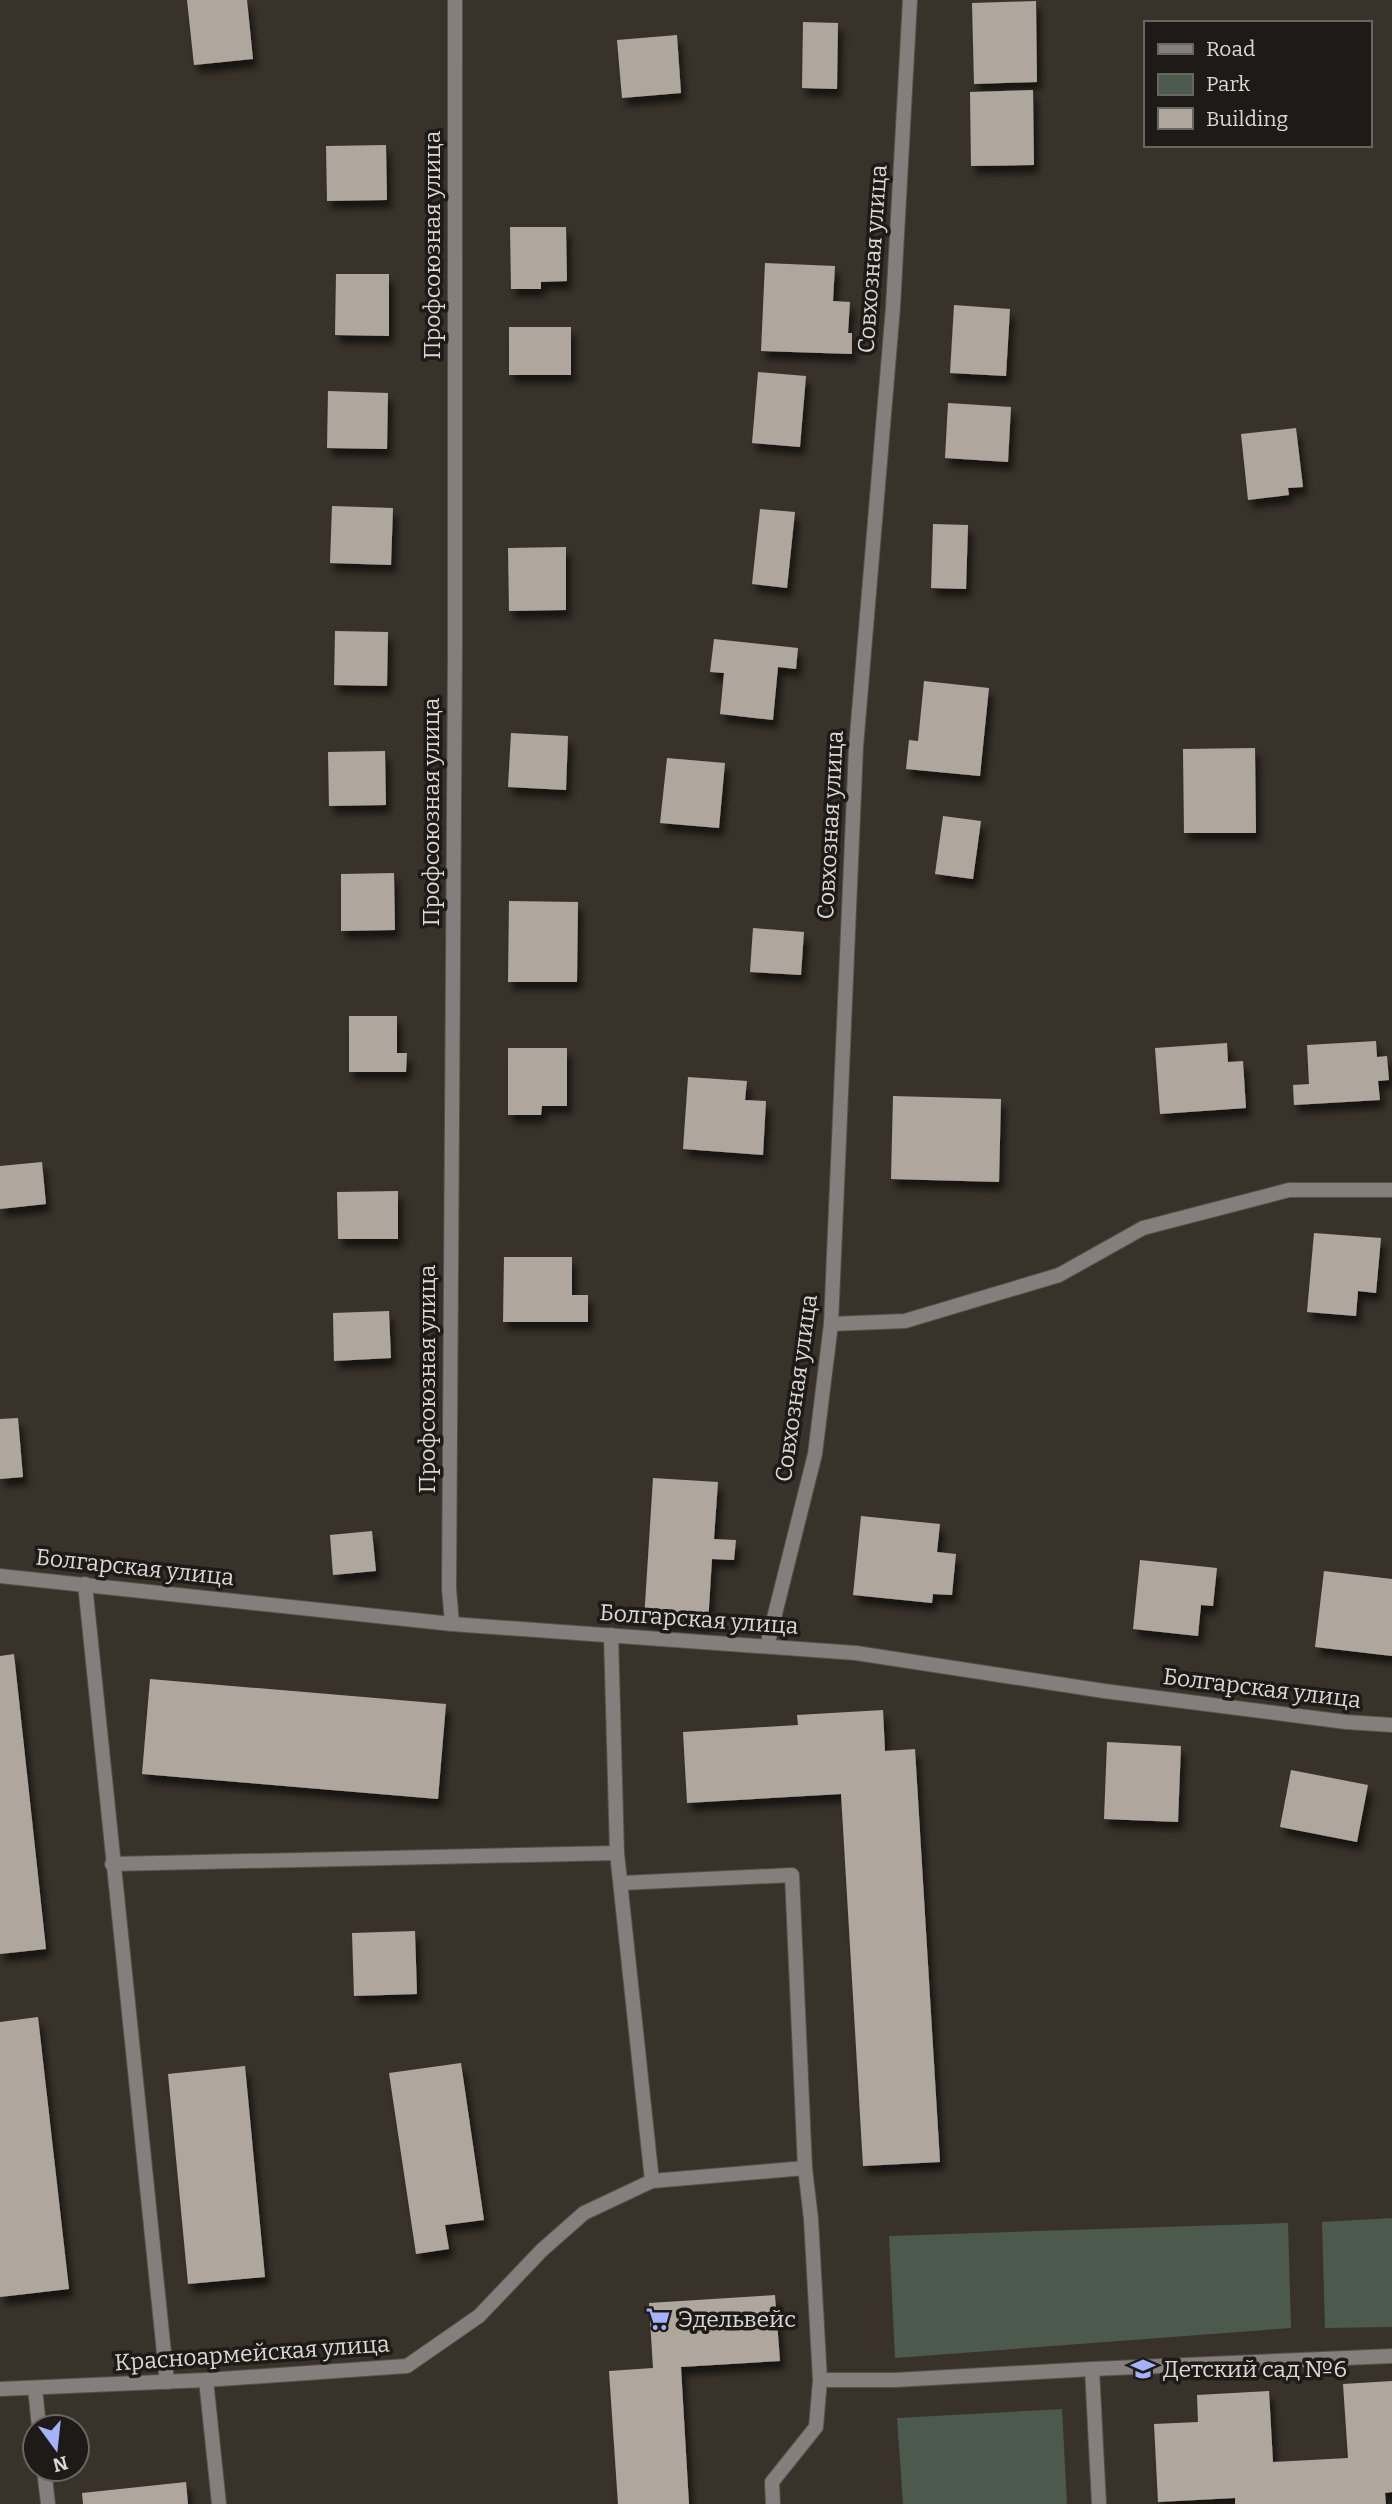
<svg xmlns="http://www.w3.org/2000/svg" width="1392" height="2504" font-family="Bitter,serif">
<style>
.green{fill:#4c5a4e}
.building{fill:#afa79d;filter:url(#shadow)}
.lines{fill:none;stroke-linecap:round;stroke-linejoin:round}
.lane-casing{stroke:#555048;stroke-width:16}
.street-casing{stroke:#555048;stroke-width:16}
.lane{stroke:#847e7d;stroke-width:14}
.street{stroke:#847e7d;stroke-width:14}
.labels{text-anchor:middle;stroke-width:7;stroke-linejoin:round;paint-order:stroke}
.street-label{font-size:23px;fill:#dbd8d2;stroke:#1d1a17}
.poi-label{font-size:23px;fill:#dbd8d2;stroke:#1d1a17;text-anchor:start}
</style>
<defs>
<filter id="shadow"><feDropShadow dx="4.5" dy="8" stdDeviation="3.5" flood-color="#0009"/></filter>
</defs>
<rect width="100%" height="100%" fill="#38322a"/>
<g class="green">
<polygon points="1392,2218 1392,2327 1325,2328 1322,2222"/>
<polygon points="1288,2223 1291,2328 895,2358 889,2236"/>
<polygon points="1062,2409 1067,2504 903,2504 897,2418"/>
</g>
<g class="building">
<polygon points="187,0 247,0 253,59 194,65"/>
<polygon points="1036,1 1037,82 974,84 972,3"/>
<polygon points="803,22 838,23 837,89 802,88"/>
<polygon points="677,35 681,93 622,98 617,40"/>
<polygon points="1033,90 1034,165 971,166 970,92"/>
<polygon points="386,145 387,200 327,201 326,146"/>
<polygon points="510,227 566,227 567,281 541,282 541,289 511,289"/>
<polygon points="765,263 835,266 833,301 850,302 848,333 852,333 852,354 761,351"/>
<polygon points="336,274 389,274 389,336 335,335"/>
<polygon points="954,305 1010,309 1006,376 950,373"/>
<rect x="509" y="327" width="62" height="48"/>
<polygon points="758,372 806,376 800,447 752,443"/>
<polygon points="328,391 388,393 387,449 327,448"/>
<polygon points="948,403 1011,407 1008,462 945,458"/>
<polygon points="1296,428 1303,487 1288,488 1289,495 1248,500 1241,434"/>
<polygon points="332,506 393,508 391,565 330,563"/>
<polygon points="760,509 795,512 787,588 752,584"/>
<polygon points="933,524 968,525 966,589 931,588"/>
<polygon points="566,547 566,610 509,611 508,548"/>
<polygon points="335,631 388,632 387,686 334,685"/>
<polygon points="714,639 798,648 796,669 778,667 773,720 720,714 724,673 710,672"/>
<polygon points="924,681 989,688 980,776 906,769 909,740 918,741"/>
<polygon points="511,733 568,736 566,790 508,787"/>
<polygon points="1255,748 1256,833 1184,833 1183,749"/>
<polygon points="385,751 386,805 329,806 328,752"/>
<polygon points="667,758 725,763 719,828 660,823"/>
<polygon points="943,816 981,821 973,879 935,874"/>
<polygon points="394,873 395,930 341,931 341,874"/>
<polygon points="509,901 578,902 577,982 508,982"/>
<polygon points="753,928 804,932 801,975 750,972"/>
<polygon points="349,1016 397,1016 397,1053 407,1053 406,1072 349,1072"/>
<polygon points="1376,1041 1377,1057 1387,1056 1389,1080 1378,1081 1380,1100 1294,1105 1293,1085 1309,1084 1307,1045"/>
<polygon points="1227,1043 1228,1062 1243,1061 1246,1108 1160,1114 1155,1048"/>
<polygon points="508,1048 567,1048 567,1106 542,1106 541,1115 508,1115"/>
<polygon points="688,1077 747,1081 745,1100 766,1101 763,1155 683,1149"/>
<polygon points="893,1096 1001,1099 999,1182 891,1179"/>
<polygon points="42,1162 46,1204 0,1209 0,1166"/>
<polygon points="398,1191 398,1239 338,1239 337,1192"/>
<polygon points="1314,1233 1381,1238 1376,1293 1358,1291 1356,1316 1307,1312"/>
<polygon points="504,1257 572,1257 572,1295 588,1295 588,1322 503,1322"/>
<polygon points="389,1311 391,1358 334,1361 333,1313"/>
<polygon points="18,1418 23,1477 0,1479 0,1419"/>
<polygon points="653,1478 718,1482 714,1539 736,1540 734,1560 712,1559 708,1624 644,1620"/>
<polygon points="861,1516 940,1524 937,1552 956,1554 952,1595 933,1594 932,1603 853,1595"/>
<polygon points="372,1531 376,1571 333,1575 330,1535"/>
<polygon points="1140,1560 1217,1568 1213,1606 1201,1605 1198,1636 1133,1629"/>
<polygon points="1324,1571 1392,1579 1392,1656 1315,1647"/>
<polygon points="14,1654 46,1949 0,1954 0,1656"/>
<polygon points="150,1679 446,1704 438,1799 142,1774"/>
<polygon points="883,1710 885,1751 915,1749 940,2162 863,2166 841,1794 687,1803 683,1732 798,1725 797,1715"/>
<polygon points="1107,1742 1181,1746 1178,1822 1104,1819"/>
<polygon points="1291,1770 1368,1785 1357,1842 1280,1827"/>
<polygon points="415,1931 417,1994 354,1996 352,1933"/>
<polygon points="38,2017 69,2289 0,2297 0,2022"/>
<polygon points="461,2063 484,2220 445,2225 449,2249 416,2254 389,2073"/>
<polygon points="245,2066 265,2277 188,2284 168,2074"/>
<polygon points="775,2295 780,2361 681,2367 689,2504 618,2504 609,2371 653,2368 649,2303"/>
<polygon points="1392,2381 1392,2492 1385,2493 1386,2504 1235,2504 1235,2498 1158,2502 1154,2424 1198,2422 1197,2395 1269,2391 1273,2462 1348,2458 1343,2384"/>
<polygon points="186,2482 188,2504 83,2504 82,2493"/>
</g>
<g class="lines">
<g class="lane-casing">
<g id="lane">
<polyline points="85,1584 167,2382"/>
<polyline points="112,1864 617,1853"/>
<polyline points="1092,2369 1099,2504"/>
<polyline points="206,2380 219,2504"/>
<polyline points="820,2380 895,2380 1092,2369 1392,2356"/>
<polyline points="35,2388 39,2427"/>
<polyline points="44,2469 48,2504"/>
</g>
</g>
<g class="street-casing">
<g id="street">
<polyline points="831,1324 905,1321 1059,1275 1143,1228 1289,1190 1392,1190"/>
<polyline points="0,1576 452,1624 856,1653 1104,1691 1346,1722 1392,1725"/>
<polyline points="452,1624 449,1588 455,650 455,0"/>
<polyline points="611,1635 617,1853 652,2181 805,2168"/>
<polyline points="767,1646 815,1454 831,1324 856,747 893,307 910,0"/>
<polyline points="622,1883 792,1875 805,2168 811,2219 820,2380 816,2427 772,2482 773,2504"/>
<polyline points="0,2389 206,2380 407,2366 479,2316 542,2250 584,2213 652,2181"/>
</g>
</g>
<use href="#lane" class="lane"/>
<use href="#street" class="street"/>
</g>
<defs>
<g id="supermarket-bare" transform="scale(1.89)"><path d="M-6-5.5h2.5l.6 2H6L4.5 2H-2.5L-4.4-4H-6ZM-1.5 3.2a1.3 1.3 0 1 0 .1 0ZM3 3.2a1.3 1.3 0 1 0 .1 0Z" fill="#a6b1fc" stroke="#1d1a17" stroke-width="2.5" paint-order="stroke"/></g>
<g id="school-bare" transform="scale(1.89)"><path d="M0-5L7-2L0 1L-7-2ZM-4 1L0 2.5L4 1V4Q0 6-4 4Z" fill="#a6b1fc" stroke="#1d1a17" stroke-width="2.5" paint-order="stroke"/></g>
</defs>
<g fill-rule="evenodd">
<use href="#supermarket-bare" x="658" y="2319"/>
<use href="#school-bare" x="1143" y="2369"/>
</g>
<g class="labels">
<g class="street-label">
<text transform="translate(432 245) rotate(-90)" y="8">Профсоюзная улица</text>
<text transform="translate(872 259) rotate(-86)" y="8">Совхозная улица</text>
<text transform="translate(431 812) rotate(-90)" y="8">Профсоюзная улица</text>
<text transform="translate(830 825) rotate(-87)" y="8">Совхозная улица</text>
<text transform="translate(427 1379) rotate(-90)" y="8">Профсоюзная улица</text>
<text transform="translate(796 1388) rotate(-82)" y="8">Совхозная улица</text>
<text transform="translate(135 1567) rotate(6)" y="8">Болгарская улица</text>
<text transform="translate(699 1619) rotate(4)" y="8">Болгарская улица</text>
<text transform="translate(1262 1688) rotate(7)" y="8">Болгарская улица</text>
<text transform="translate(252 2353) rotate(-4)" y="8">Красноармейская улица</text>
</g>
<g class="poi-label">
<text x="678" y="2327">Эдельвейс</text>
<text x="1163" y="2377">Детский сад №6</text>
</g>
</g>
<rect x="1144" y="21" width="228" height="126" fill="#1d1a17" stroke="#696662" stroke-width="2"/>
<rect x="1158" y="44" width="35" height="10" fill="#847e7d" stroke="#696662" stroke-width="2"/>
<text x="1206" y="56" font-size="21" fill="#dbd8d2">Road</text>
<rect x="1158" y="74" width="35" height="21" fill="#4c5a4e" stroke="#696662" stroke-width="2"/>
<text x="1206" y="91" font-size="21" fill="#dbd8d2">Park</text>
<rect x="1158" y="108" width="35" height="21" fill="#afa79d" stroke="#696662" stroke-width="2"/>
<text x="1206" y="126" font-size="21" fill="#dbd8d2">Building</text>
<g transform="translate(56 2448) rotate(165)"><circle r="33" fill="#1d1a17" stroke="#696662" stroke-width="2"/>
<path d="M0-5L12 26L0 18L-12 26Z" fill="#a6b1fc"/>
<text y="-10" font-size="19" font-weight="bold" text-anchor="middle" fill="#dbd8d2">N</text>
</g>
</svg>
